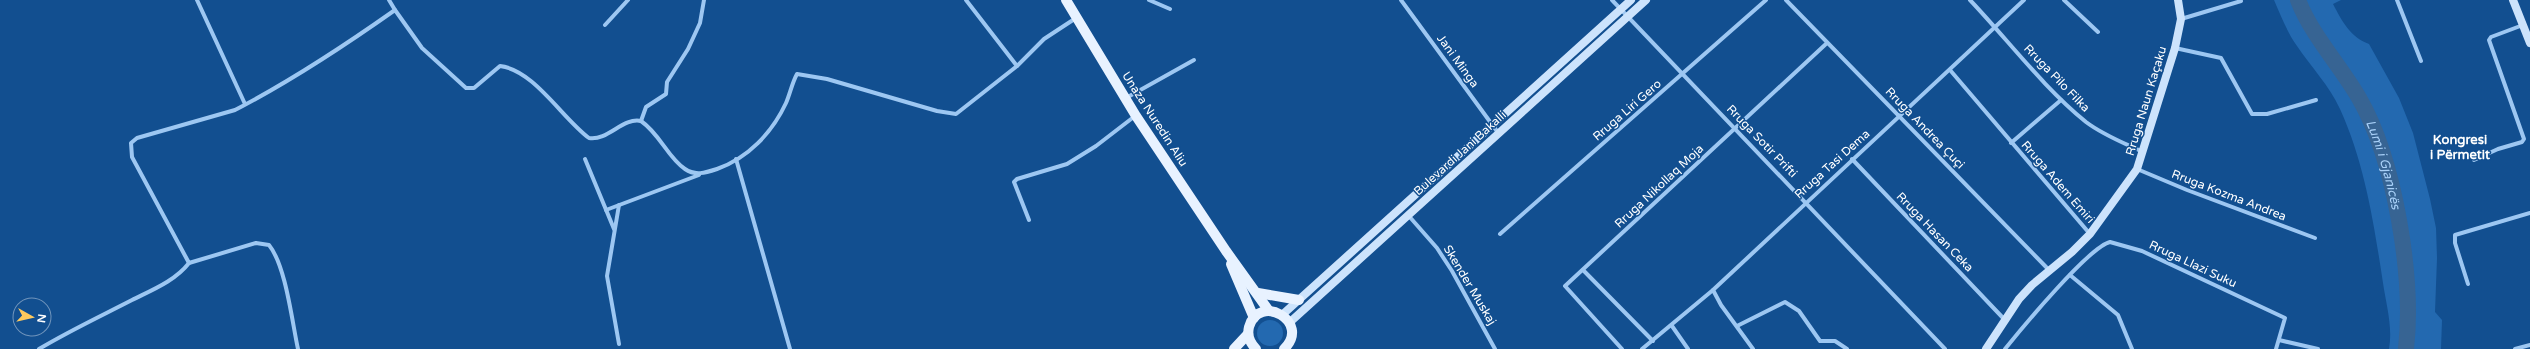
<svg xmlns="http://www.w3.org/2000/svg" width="2530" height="349" font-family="'Varela Round',sans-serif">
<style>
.green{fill:#2369b0}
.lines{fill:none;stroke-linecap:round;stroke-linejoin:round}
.river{stroke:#376493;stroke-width:16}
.street{stroke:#9dc7f2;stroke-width:4}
.secondary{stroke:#cce3fc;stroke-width:8}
.primary{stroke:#e8f2ff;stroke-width:10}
.labels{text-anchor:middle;stroke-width:3;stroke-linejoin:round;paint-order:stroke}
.street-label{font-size:12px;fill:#fff;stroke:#124f90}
.neighbourhood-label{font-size:13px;font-weight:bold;fill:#fff;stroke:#124f90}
.water-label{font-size:13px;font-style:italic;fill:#a9d1f9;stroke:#124f90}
</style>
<rect width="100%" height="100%" fill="#124f90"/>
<g class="green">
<path d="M2274,0H2341L2333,4C2342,21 2350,37 2369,44L2399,98L2413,133L2430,199L2436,228L2437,258L2435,312L2442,320L2441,349H2389C2393,327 2386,304 2383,283C2374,224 2365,164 2340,109C2329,85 2311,67 2297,46C2287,32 2281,16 2274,0Z"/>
<circle cx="1270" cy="333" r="13"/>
</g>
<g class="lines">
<path class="river" id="s1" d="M2298,0C2312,36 2340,65 2359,98C2395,160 2414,278 2406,349"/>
<g class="street">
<polyline points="197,0 245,104"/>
<polyline points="389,0 395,10"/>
<polyline points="966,0 1017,66"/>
<polyline points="1149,0 1170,9"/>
<polyline points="1401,0 1499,134"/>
<polyline points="1612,0 1945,349"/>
<polyline points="1786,0 2049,270"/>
<path d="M1970,0C2008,40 2043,87 2086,122C2103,135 2124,143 2143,152"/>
<polyline points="2064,0 2098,32"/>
<polyline points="2397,0 2421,61"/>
<polyline points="2181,19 2241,1"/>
<polyline points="605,25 628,0"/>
<polyline points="2175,48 2221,58 2252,114 2267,114 2316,100"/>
<polyline points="1950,70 2090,234"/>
<polyline points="1126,98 1194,60"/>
<polyline points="641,121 646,107 666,94 667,82 688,49 700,23 704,0"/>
<polyline points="2011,143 2061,100"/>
<polyline points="585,159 614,229"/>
<polyline points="736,159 790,349"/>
<polyline points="1852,159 2004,319"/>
<polyline points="2474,160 2498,149 2522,142 2524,139 2489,40 2491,37 2523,25"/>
<polyline points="2137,169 2187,190 2315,238"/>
<polyline points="606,210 699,175"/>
<polyline points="1408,215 1437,248 1452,271 1495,349"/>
<polyline points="1029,220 1014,182 1017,179 1067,164 1096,146 1135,116"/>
<polyline points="1500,234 1766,0"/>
<polyline points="1583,270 1653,341"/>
<polyline points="2070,275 2118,315 2132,349"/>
<polyline points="2468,284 2455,243 2455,235 2530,213"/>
<polyline points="1713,290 1721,305 1753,349"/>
<polyline points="1672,326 1688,349"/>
<polyline points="1737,326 1785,302 1799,311 1820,341 1835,341 1847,349"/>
<polyline points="2279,340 2318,349"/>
<polyline points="619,344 607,276 619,205"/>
<path d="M39,349C69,331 101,316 132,300C152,290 175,281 189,263"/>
<path d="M298,349C292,322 286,266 269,245L256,243L189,263L132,157L131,143L137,138L235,110C291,81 344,46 395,10L422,48L466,88H474L500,66C534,70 562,118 589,138C608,141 623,117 641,121C660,134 668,158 685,169C695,176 705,173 717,169C748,158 772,133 786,103C790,94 792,83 797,74L827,79L937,111L956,114L1017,66L1044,39L1076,18"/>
<polyline points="1622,349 1565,286 1827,43"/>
<polyline points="1642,349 1713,290 2024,0"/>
<path d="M2005,349C2022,328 2089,247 2110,242L2142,251L2285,318L2276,349"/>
<polyline points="2515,349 2530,345"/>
</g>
<g class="secondary">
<polyline points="2513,0 2530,43"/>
<polyline points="1282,315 1631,0"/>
<polyline points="1289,323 1646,0"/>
<polyline points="1986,349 2019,299 2032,285 2072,252 2090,234 2137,169 2175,48 2181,19 2178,0"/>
</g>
<g class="primary">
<polyline points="1066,0 1136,116 1226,251 1269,311"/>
<polyline points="1231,264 1254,318"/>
<polyline points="1258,293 1299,300"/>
<polyline points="1234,349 1248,334"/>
<path d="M1256,349C1250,343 1247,335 1249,327C1259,292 1312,322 1284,349"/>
</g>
</g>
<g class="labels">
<g class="street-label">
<text transform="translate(1458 61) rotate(54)" y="4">Jani Minga</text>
<text transform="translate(2057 78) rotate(46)" y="4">Rruga Pilo Filka</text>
<text transform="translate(2146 101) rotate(-73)" y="4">Rruga Naun Kaçaku</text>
<text transform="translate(1627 110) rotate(-41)" y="4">Rruga Liri Gero</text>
<text transform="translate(1155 119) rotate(57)" y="4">Unaza Nuredin Aliu</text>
<text transform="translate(1925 128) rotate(46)" y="4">Rruga Andrea Çuçi</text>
<text transform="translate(1762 141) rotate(46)" y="4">Rruga Sotir Prifti</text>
<text transform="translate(1460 153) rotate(-42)" y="4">Bulevardi Jani Bakalli</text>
<text transform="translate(1832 164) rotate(-42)" y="4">Rruga Tasi Dema</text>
<text transform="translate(2058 182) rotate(49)" y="4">Rruga Adem Emiri</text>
<text transform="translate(1659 186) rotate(-43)" y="4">Rruga Nikollaq Moja</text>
<text transform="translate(2229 195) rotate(21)" y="4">Rruga Kozma Andrea</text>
<text transform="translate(1935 232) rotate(46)" y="4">Rruga Hasan Ceka</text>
<text transform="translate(2193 264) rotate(25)" y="4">Rruga Llazi Suku</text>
<text transform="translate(1470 285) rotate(59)" y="4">Skender Muskaj</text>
</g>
<g class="neighbourhood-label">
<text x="2460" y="144">Kongresi<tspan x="2460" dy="15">i Përmetit</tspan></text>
</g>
<g class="water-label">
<text dy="5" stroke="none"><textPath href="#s1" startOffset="187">Lumi i Gjanicës</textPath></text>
</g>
</g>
<g transform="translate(32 317) rotate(98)"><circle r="19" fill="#124f90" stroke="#7195bc"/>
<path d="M0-3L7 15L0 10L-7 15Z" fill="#ffca5e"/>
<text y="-6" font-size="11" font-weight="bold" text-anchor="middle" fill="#ffffff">N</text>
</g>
</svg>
